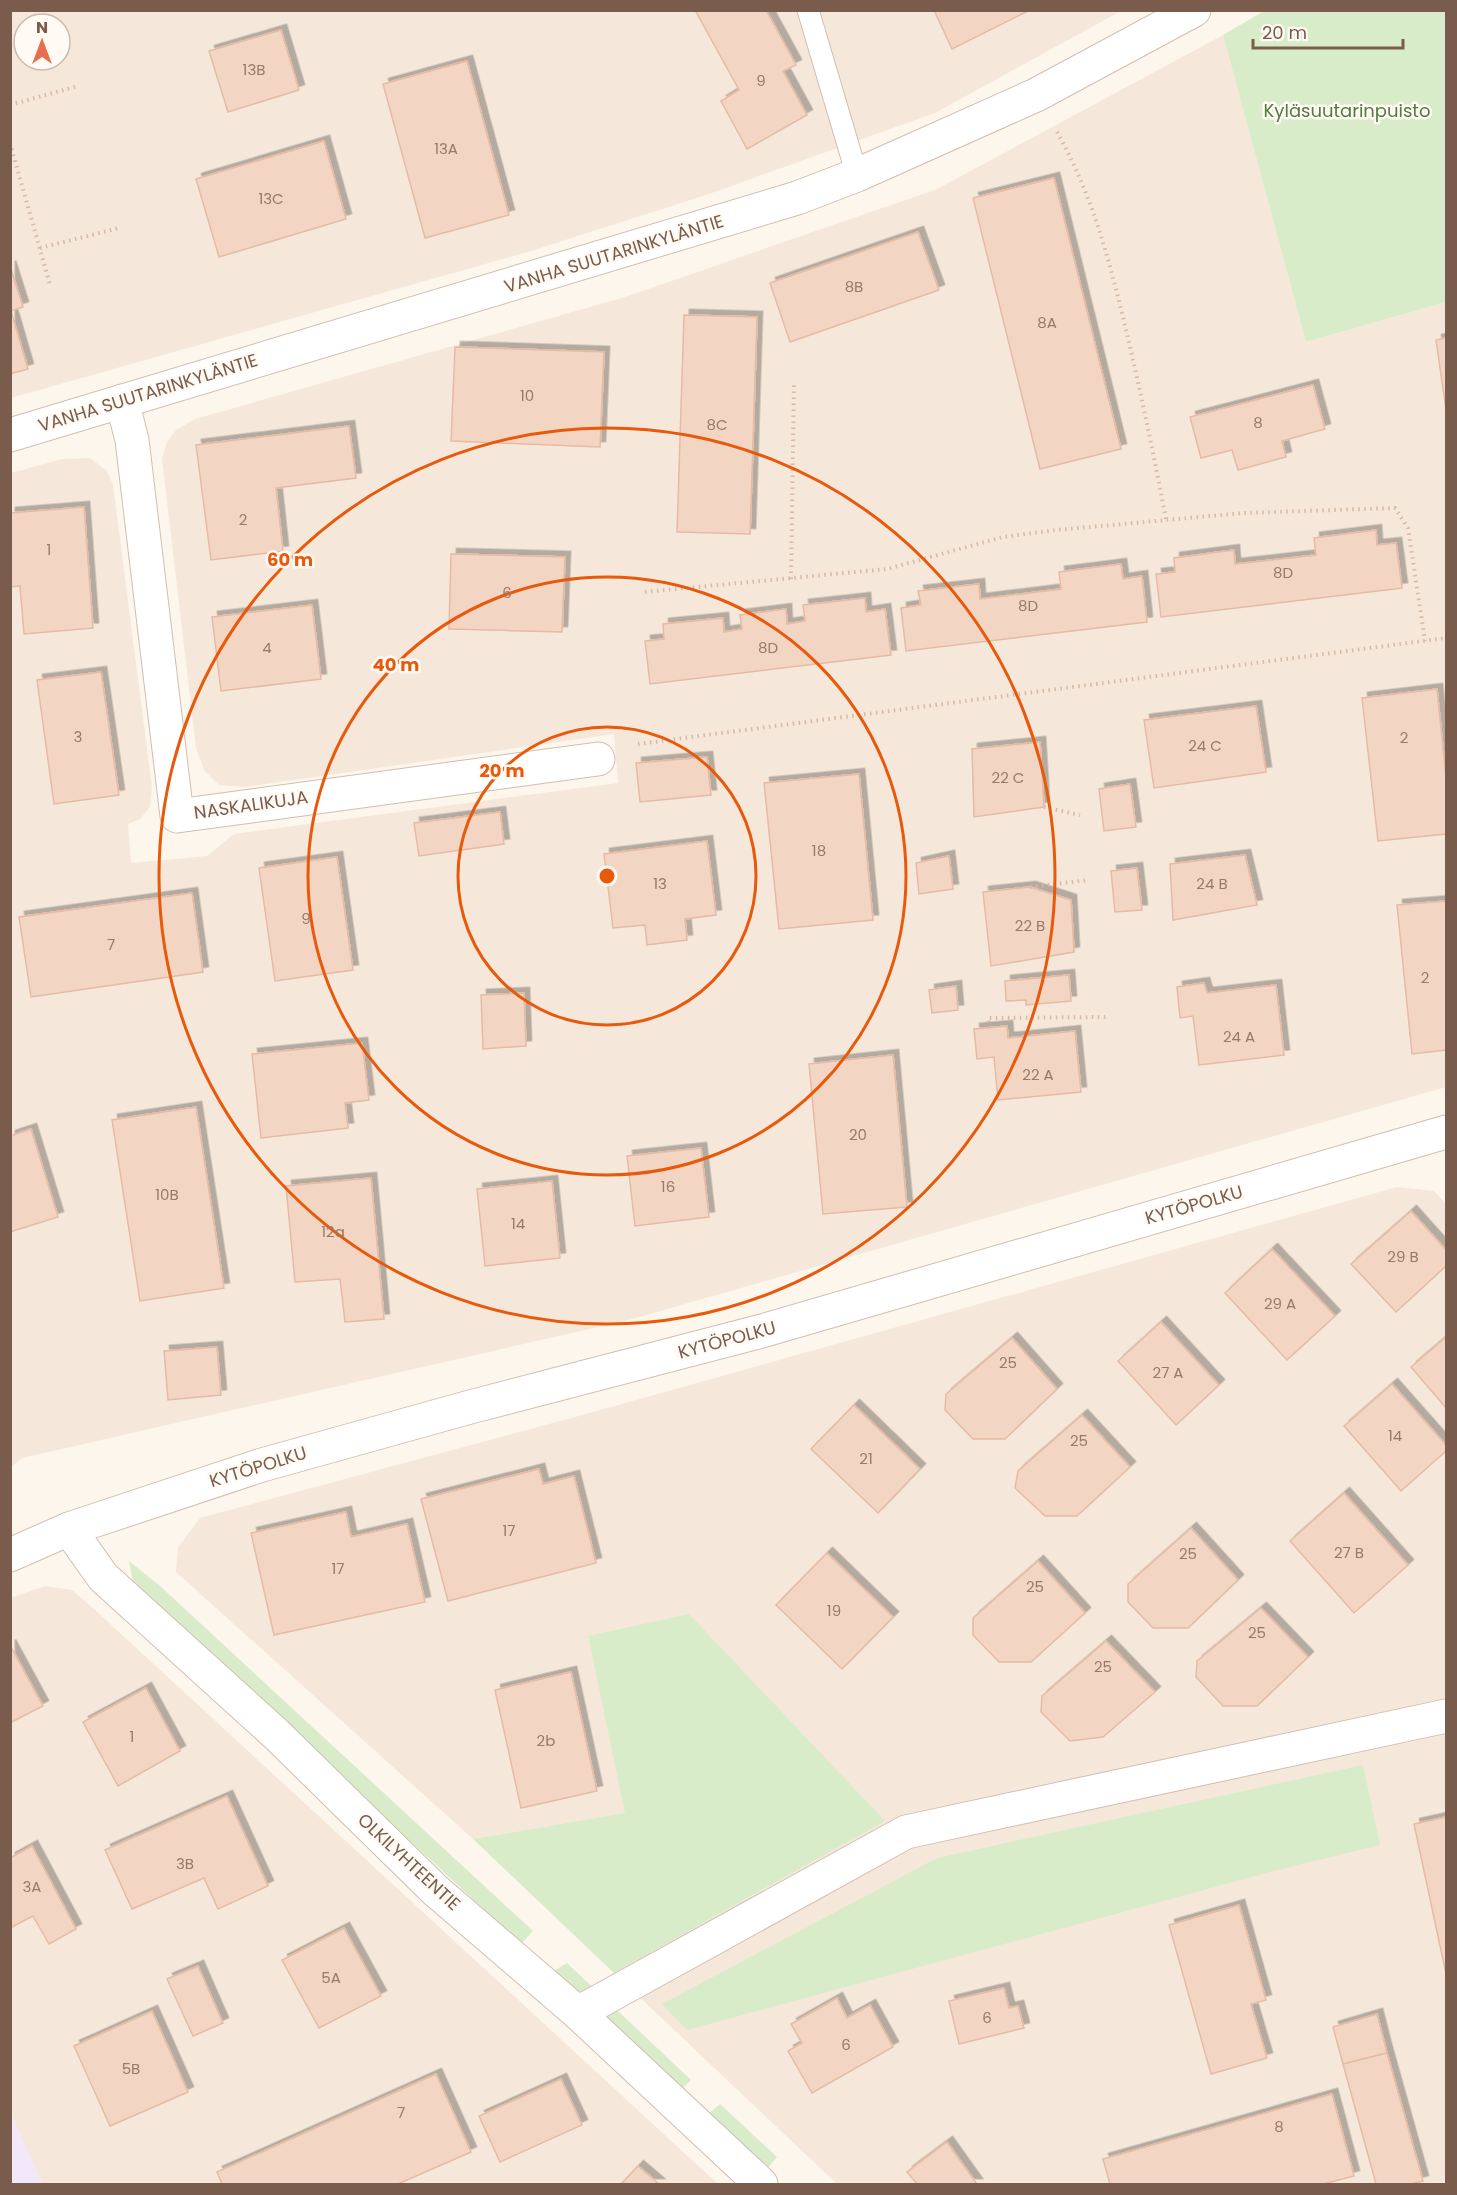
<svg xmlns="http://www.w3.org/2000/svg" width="1457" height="2195" font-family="Poppins,sans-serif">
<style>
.residential{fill:#f5e8da;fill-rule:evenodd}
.education{fill:#f3e8fa}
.green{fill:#d8ecc9}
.building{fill:#f3d5c3;stroke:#e6bba3;stroke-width:1.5;filter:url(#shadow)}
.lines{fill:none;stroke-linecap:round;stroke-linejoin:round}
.lane-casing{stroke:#d1beb0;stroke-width:23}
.street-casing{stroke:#d1beb0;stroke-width:35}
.path{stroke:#d9b8a5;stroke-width:4;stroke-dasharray:1.5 4.5;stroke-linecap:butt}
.lane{stroke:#fff;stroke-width:21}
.street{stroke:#fff;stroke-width:33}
.ring{fill:none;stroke:#e8590c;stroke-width:3}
.labels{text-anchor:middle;stroke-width:5;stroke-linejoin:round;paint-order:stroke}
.number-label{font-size:15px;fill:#987a6a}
.park-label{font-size:18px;fill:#537a41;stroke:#fffaf3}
.street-label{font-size:18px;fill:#7a5c4d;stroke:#fffaf3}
.centre{fill:#e8590c;stroke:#fffaf3;stroke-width:3}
.ring-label{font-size:18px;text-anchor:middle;font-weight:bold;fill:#e8590c;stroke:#fffaf3;stroke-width:5;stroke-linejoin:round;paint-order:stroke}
</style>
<defs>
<filter id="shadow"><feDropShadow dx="5.5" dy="-5.5" stdDeviation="0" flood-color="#0004"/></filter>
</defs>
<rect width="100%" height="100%" fill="#fdf6ec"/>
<g class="residential">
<path d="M11,11H1121L935,113L709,194L531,251L11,398ZM24,24H60V60H24Z"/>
<polygon points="1223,35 1306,342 1446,302 1446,1087 625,1321 22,1458 11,1467 11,473 62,459 90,458 107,471 113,485 152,787 150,807 140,819 128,824 131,863 207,856 234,834 618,783 614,734 246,787 219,785 204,770 196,748 162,459 167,442 176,430 195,419 625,297 937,189"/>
<polygon points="1397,1187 1434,1191 1446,1204 1446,2184 837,2184 614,1973 885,1821 588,1636 626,1813 473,1839 176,1572 178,1547 200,1518 586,1414"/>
<polygon points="45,1586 72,1590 95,1610 718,2184 42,2184 11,2114 10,1598"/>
</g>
<polygon class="education" points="10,2114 11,2114 42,2184 11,2184"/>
<g class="green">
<polygon points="1266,10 1446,11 1446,302 1306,342 1223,35"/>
<polygon points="129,1561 159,1585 533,1931 521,1944 133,1583"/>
<polygon points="689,1614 885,1821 614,1973 473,1839 625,1813 588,1636"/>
<polygon points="1363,1765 1380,1845 1274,1871 687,2030 662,2004 937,1858"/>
<polygon points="567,1963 691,2080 680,2091 552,1972"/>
<polygon points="720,2104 777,2157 766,2170 707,2115"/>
</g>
<g class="building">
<polygon points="695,10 766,10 796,65 783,71 807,115 747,149 721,101 739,90"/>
<polygon points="934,10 1030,10 952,49"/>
<polygon points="281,30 299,90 228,112 209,51"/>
<polygon points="467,61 509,215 425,238 383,84"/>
<polygon points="324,141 346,219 219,257 196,179"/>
<polygon points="1054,178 1121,449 1040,469 973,198"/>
<polygon points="918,232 939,290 790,342 770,283"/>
<polygon points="10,266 23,307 11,311 28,369 10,374"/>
<polygon points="684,315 757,317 750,534 677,532"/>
<polygon points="1446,338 1446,410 1436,340"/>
<polygon points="455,347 604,352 600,447 451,441"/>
<polygon points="1313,385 1325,429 1282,441 1286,457 1238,470 1232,450 1201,458 1190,417"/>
<polygon points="349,426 356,478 276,488 283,551 211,560 196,445"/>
<polygon points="84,507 93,628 24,634 20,586 10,587 10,513"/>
<polygon points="1376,530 1377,545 1396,543 1402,588 1161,617 1156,574 1175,572 1174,558 1234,550 1235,564 1316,555 1314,538"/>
<polygon points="451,554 565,557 562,632 449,629"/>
<polygon points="1121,564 1123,579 1142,576 1147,622 906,651 901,608 921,605 918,591 979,584 980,599 1061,589 1059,572"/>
<polygon points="865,598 866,612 885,609 891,655 650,684 645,641 664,639 663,624 723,618 724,632 742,629 740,615 786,609 787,624 805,621 803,605"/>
<polygon points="312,605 321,679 221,691 212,617"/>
<polygon points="101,672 119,795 54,804 37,680"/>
<polygon points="1437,689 1446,778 1446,834 1378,841 1362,698"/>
<polygon points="1256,706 1266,772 1154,788 1144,720"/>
<polygon points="1040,742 1044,807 974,817 972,749"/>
<polygon points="707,757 711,795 640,802 636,763"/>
<polygon points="859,774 873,920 779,929 764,783"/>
<polygon points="1130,784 1136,827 1104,831 1099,789"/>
<polygon points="500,812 504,844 419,856 414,823"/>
<polygon points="707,841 716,915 685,919 687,940 647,945 645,925 613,928 604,854"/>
<polygon points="1245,855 1257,905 1173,920 1170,864"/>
<polygon points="949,856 953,889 919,894 916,863"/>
<polygon points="337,857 353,970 275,981 259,868"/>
<polygon points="1137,868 1142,910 1115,912 1111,871"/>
<polygon points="1030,887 1071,900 1074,952 991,966 983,892"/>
<polygon points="192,893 203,972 31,997 19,917"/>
<polygon points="1446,901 1446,1050 1412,1054 1397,905"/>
<polygon points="1069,975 1071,1001 1026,1005 1026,1000 1006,1001 1005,981"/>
<polygon points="1204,983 1207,993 1276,985 1284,1055 1199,1065 1193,1016 1180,1018 1177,987"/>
<polygon points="956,986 958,1010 932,1013 929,990"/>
<polygon points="524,993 526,1046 483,1049 481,995"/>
<polygon points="1007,1026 1008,1038 1075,1031 1081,1092 998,1100 994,1057 977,1059 974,1029"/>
<polygon points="362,1043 369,1100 345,1103 348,1128 261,1138 252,1054"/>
<polygon points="893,1055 907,1207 823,1214 809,1064"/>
<polygon points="196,1107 224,1288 140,1301 112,1120"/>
<polygon points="31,1129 58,1217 10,1232 10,1136"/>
<polygon points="701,1148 709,1217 635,1226 627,1156"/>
<polygon points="371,1178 384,1319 345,1322 340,1279 295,1282 286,1186"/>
<polygon points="552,1181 560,1258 485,1266 477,1189"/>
<polygon points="1411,1211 1446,1250 1446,1266 1396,1312 1351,1264"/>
<polygon points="1272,1249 1335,1316 1287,1360 1225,1293"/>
<polygon points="1161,1322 1219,1385 1176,1425 1118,1361"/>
<polygon points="1446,1337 1446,1408 1411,1367"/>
<polygon points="1012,1338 1057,1389 1005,1439 973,1439 945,1410 946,1394"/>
<polygon points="217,1347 221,1395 168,1400 164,1351"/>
<polygon points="1392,1384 1446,1445 1446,1451 1401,1491 1344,1426"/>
<polygon points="854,1405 920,1469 878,1513 811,1449"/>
<polygon points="1082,1415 1130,1467 1077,1516 1045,1516 1015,1488 1018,1471"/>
<polygon points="539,1469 543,1484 574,1476 596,1563 448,1601 421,1499"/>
<polygon points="1344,1493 1408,1565 1354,1613 1290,1541"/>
<polygon points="346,1512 351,1537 407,1524 425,1602 274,1635 251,1533"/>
<polygon points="1191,1528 1238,1580 1188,1628 1153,1628 1128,1602 1128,1584"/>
<polygon points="827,1553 893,1617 842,1669 776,1605"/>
<polygon points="1038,1561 1085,1613 1031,1662 999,1662 973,1635 973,1618"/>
<polygon points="1261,1608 1308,1657 1257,1706 1223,1706 1196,1677 1197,1661"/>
<polygon points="1106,1641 1155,1692 1103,1737 1070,1741 1041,1712 1042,1696"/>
<polygon points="10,1645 43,1706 10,1723"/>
<polygon points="571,1672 597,1791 521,1808 495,1690"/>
<polygon points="146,1688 180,1751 118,1786 83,1722"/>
<polygon points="227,1796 268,1886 218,1909 204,1878 132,1909 105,1850"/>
<polygon points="1446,1817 1446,1974 1414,1824"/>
<polygon points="32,1846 76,1929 49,1944 33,1916 10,1928 10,1858"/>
<polygon points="1239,1905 1266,2000 1251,2004 1267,2058 1211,2074 1169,1925"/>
<polygon points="344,1928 381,1996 319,2028 282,1960"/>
<polygon points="198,1966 223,2023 193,2036 167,1979"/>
<polygon points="1004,1988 1009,2008 1018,2006 1024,2028 959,2044 949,2001"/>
<polygon points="837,1998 847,2018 870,2005 893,2047 812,2093 788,2051 802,2043 791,2024"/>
<polygon points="152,2011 188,2092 110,2126 74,2046"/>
<polygon points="1377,2014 1387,2053 1343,2064 1333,2027"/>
<polygon points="1387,2053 1423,2181 1411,2184 1376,2184 1343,2064"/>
<polygon points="436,2074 471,2152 398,2184 222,2184 217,2172"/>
<polygon points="561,2079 582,2125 500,2162 479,2116"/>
<polygon points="1332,2094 1354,2176 1323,2184 1110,2184 1103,2159"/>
<polygon points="947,2142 977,2184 917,2184 907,2172"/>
<polygon points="638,2166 659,2184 621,2184"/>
</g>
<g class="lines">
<g class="lane-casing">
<polyline id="lane" points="808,10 857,175"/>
</g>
<g class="street-casing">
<g id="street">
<polyline points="122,401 132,440 177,816 598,759"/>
<polyline points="10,435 797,198 857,175 1036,95 1194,10"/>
<polyline points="69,1529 103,1577 276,1734 435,1890 578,2013 761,2184"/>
<polyline points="10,1555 69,1529 262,1465 470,1407 762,1331 1446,1132"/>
<polyline points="578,2013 906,1832 1446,1716"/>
</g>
</g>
<g class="path">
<polyline points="10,105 78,86"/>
<path d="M1057,132C1090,190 1107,252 1123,317C1139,384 1153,451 1166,519"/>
<polyline points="10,143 50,285"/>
<polyline points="40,248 119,228"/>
<polyline points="791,579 794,383"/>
<polyline points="645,592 887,569 1003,537 1056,530 1244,513 1395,508 1408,528 1425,641"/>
<polyline points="638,744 1446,638"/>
<polyline points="1044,807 1080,815"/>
<polyline points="1030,887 1089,880"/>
<polyline points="990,1028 988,1018 1106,1017"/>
</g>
<use href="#lane" class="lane"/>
<use href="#street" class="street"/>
</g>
<g class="ring">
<circle cx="607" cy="876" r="149"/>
<circle cx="607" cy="876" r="299"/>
<circle cx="607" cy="876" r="448"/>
</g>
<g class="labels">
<g class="number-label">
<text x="254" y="75">13B</text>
<text x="761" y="86">9</text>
<text x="446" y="154">13A</text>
<text x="271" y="204">13C</text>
<text x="854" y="292">8B</text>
<text x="1047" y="328">8A</text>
<text x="527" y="401">10</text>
<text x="1258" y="428">8</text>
<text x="717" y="430">8C</text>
<text x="243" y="525">2</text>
<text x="49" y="555">1</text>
<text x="1283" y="578">8D</text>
<text x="507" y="598">6</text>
<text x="1028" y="611">8D</text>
<text x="267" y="653">4</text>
<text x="768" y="653">8D</text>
<text x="78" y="742">3</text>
<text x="1404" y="743">2</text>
<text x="1205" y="751">24 C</text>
<text x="1008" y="783">22 C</text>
<text x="819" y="856">18</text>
<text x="660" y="889">13</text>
<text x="1212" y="889">24 B</text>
<text x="306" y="924">9</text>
<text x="1030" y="931">22 B</text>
<text x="111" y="950">7</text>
<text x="1425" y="983">2</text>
<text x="1239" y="1042">24 A</text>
<text x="1038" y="1080">22 A</text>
<text x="858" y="1140">20</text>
<text x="668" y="1192">16</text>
<text x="167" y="1200">10B</text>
<text x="518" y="1229">14</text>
<text x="333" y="1237">12a</text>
<text x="1403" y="1262">29 B</text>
<text x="1280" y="1309">29 A</text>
<text x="1008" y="1368">25</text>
<text x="1168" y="1378">27 A</text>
<text x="1395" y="1441">14</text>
<text x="1079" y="1446">25</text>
<text x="866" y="1464">21</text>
<text x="509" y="1536">17</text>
<text x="1349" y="1558">27 B</text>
<text x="1188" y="1559">25</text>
<text x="338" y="1574">17</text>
<text x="1035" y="1592">25</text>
<text x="834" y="1616">19</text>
<text x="1257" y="1638">25</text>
<text x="1103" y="1672">25</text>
<text x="132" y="1742">1</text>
<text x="546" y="1746">2b</text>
<text x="185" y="1869">3B</text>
<text x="32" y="1892">3A</text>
<text x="331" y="1983">5A</text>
<text x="987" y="2023">6</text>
<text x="846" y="2050">6</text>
<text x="131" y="2074">5B</text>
<text x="401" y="2118">7</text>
<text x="1279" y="2132">8</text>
</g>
<g class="park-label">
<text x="1347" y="117">Kyläsuutarinpuisto</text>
</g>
<g class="street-label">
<text transform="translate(614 254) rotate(-17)" y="6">VANHA SUUTARINKYLÄNTIE</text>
<text transform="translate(148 393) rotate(-17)" y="6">VANHA SUUTARINKYLÄNTIE</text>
<text transform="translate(251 805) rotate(-8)" y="6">NASKALIKUJA</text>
<text transform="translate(1194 1205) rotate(-16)" y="6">KYTÖPOLKU</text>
<text transform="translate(727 1340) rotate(-15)" y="6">KYTÖPOLKU</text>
<text transform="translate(258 1467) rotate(-17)" y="6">KYTÖPOLKU</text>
<text transform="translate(409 1862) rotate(43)" y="6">OLKILYHTEENTIE</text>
</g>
</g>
<circle cx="607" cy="876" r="9" class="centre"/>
<g class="ring-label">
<text x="290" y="566">60 m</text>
<text x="396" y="671">40 m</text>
<text x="502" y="777">20 m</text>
</g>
<rect width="1457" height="2195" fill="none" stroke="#7a5c4d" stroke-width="24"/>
<g transform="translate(42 42)"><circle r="28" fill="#fffaf3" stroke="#cabbb1" stroke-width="1.5"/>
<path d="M0-4.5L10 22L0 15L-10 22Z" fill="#e76f51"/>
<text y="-9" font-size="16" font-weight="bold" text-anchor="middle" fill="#7a5c4d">N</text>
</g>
<path d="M1253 39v9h150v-9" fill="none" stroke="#7a5c4d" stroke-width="3"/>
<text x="1262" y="39" font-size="18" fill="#7a5c4d" stroke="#fffaf3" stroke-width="4.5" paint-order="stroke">20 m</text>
</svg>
